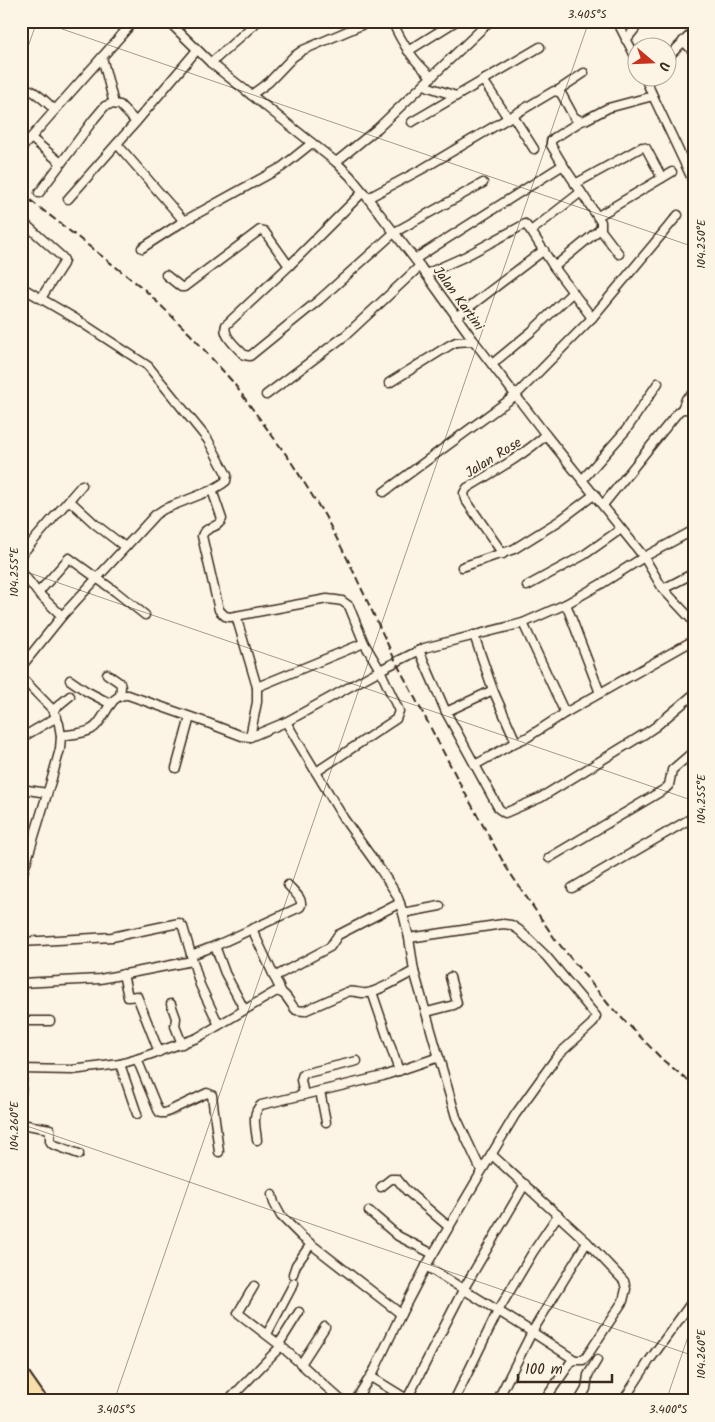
<svg xmlns="http://www.w3.org/2000/svg" width="715" height="1422" font-family="Kalam,sans-serif">
<style>
.lines{fill:none;stroke-linecap:round;stroke-linejoin:round}
.minor-casing{stroke:#3b2a1e;stroke-width:11}
.major-casing{stroke:#3b2a1e;stroke-width:14}
.minor{stroke:#fcf5e5;stroke-width:8}
.major{stroke:#f8deab;stroke-width:10}
.rail{stroke:#3b2a1e;stroke-width:2;stroke-dasharray:8 4;stroke-linecap:butt}
.ticks{fill:none;stroke:#3b2a1e;stroke-width:1;stroke-opacity:0.45}
.labels{text-anchor:middle;stroke-width:4;stroke-linejoin:round;paint-order:stroke}
.street-label{font-size:14px;fill:#3b2a1e;stroke:#fcf5e5}
.neatline{fill:none;stroke:#3b2a1e;stroke-width:2}
.ticks-label{font-size:12px;text-anchor:middle;fill:#3b2a1e}
</style>
<rect width="100%" height="100%" fill="#fcf5e5"/>
<filter id="ink" filterUnits="userSpaceOnUse"><feTurbulence type="fractalNoise" baseFrequency=".02" numOctaves="2"/><feDisplacementMap in="SourceGraphic" scale="10" xChannelSelector="R" yChannelSelector="G"/><feConvolveMatrix kernelMatrix="1 2 1 2 8 2 1 2 1" color-interpolation-filters="sRGB"/></filter>
<g filter="url(#ink)">
<g class="lines">
<g class="minor-casing">
<g id="minor">
<polyline points="168,21 211,63 336,162 350,176 363,192 420,266 474,341 546,435 644,557 663,589 694,622"/>
<path d="M392,21C402,43 413,61 432,77"/>
<polyline points="617,21 638,62"/>
<polyline points="626,40 641,21"/>
<polyline points="683,41 694,52"/>
<polyline points="408,51 456,21"/>
<polyline points="102,57 114,104"/>
<polyline points="668,57 694,31"/>
<polyline points="211,63 258,21"/>
<polyline points="645,78 653,96 694,183"/>
<polyline points="483,80 508,118"/>
<polyline points="424,84 429,87 456,96"/>
<path d="M21,88C31,86 47,103 55,110"/>
<polyline points="557,91 584,73"/>
<polyline points="251,95 269,82 293,57 303,50 371,21"/>
<polyline points="513,116 534,149"/>
<polyline points="412,122 540,47"/>
<polyline points="31,138 61,163"/>
<polyline points="117,144 184,221"/>
<polyline points="21,149 55,110 134,21"/>
<polyline points="336,162 378,128 490,21"/>
<polyline points="575,184 642,147 646,148 662,178"/>
<path d="M363,192L289,266L226,325C222,336 237,347 244,355L250,356L319,300L395,232L483,183"/>
<polyline points="39,193 94,119 105,106 111,104 120,105 136,122"/>
<polyline points="368,198 424,168 554,91 559,92 562,95 574,117 581,121 585,120 608,108 653,96"/>
<polyline points="68,199 136,122 197,50"/>
<polyline points="598,216 672,172"/>
<polyline points="21,220 62,257 64,260 63,264 41,298"/>
<polyline points="600,229 619,254"/>
<polyline points="531,231 581,192"/>
<polyline points="142,248 184,221 282,167 312,143"/>
<polyline points="415,259 563,165"/>
<polyline points="554,267 599,230 601,227 601,222 563,165 551,145 551,141 554,138 581,121"/>
<polyline points="426,274 464,257 525,224 531,231 554,267 592,318"/>
<polyline points="166,275 181,287 184,287 260,230 264,231 289,266"/>
<polyline points="21,287 76,319 148,366 208,440 227,475 226,481 222,484 212,490 164,509 155,515 62,616 21,667"/>
<polyline points="456,317 544,250"/>
<polyline points="492,364 532,331 573,292"/>
<polyline points="389,383 450,345 456,342 474,341"/>
<polyline points="266,395 346,335 420,266"/>
<polyline points="682,409 686,399 694,393"/>
<polyline points="583,479 626,430 658,383"/>
<path d="M212,490L222,519C218,529 205,526 202,536L219,610L225,616L230,617L327,599L336,600L342,601L349,606L364,643L380,670L399,711L396,719L316,772"/>
<polyline points="384,492 516,395 592,318 678,215"/>
<polyline points="69,500 95,524 125,547"/>
<path d="M603,505L679,411C684,407 689,409 694,412"/>
<path d="M503,554L465,499L464,493L467,488C495,471 522,456 546,435"/>
<polyline points="21,555 82,485"/>
<polyline points="462,567 514,549 559,521 595,494"/>
<polyline points="21,571 38,593 62,616"/>
<polyline points="527,586 584,555 621,529"/>
<polyline points="663,589 694,573"/>
<polyline points="38,593 69,558 116,592 145,615"/>
<polyline points="566,604 600,693"/>
<polyline points="236,616 257,687 257,702 250,737"/>
<polyline points="523,623 565,713"/>
<polyline points="474,635 493,690 516,742 528,737 565,713 694,640"/>
<polyline points="419,650 446,712 499,809 505,813 540,798 646,733 655,727 694,694"/>
<polyline points="107,674 120,683 121,687 120,696"/>
<polyline points="21,677 53,710 59,724 61,736 60,749 52,778 21,879"/>
<polyline points="70,680 86,691 111,704"/>
<polyline points="257,687 364,643"/>
<polyline points="53,710 70,696"/>
<polyline points="446,712 493,690"/>
<polyline points="286,722 344,819 380,869 397,895 403,913 409,938 414,971 456,1117 481,1170 479,1176 426,1266 401,1314 375,1369 355,1401"/>
<path d="M61,736C71,734 84,734 92,729C106,721 108,693 128,695L208,723L242,736L250,737L286,722L380,670L424,648L523,623L566,604L601,584L644,557L694,530"/>
<polyline points="21,738 57,717"/>
<polyline points="475,765 516,742"/>
<polyline points="176,768 190,717"/>
<polyline points="21,789 47,793"/>
<polyline points="549,858 665,789 669,785 672,770 694,751"/>
<polyline points="572,888 690,819 694,814"/>
<polyline points="403,913 440,906"/>
<polyline points="252,929 281,991"/>
<polyline points="409,938 503,924 511,925 519,930 546,956 596,1016 595,1019 592,1024 558,1055 515,1115 481,1172"/>
<polyline points="21,942 112,937 179,923 183,927 200,985 219,1025"/>
<polyline points="215,946 225,973 244,1009"/>
<path d="M191,955L215,946L300,907C305,900 293,891 288,885"/>
<polyline points="123,974 128,997 137,996 159,1052"/>
<polyline points="274,977 330,947 338,935 400,903"/>
<polyline points="21,983 100,979 192,961"/>
<polyline points="372,992 399,1071"/>
<polyline points="171,1004 176,1018 175,1026 182,1044"/>
<polyline points="427,1012 454,1005 457,1003 450,977"/>
<polyline points="21,1021 50,1021"/>
<polyline points="137,1059 158,1110 160,1113 165,1113 207,1093 212,1095 219,1152"/>
<polyline points="120,1064 137,1114"/>
<path d="M21,1069L72,1070L120,1064L137,1059L197,1038L275,992C286,990 289,1003 296,1010L304,1011L347,992C354,990 360,994 367,993C378,992 402,977 414,971"/>
<polyline points="320,1091 326,1122"/>
<polyline points="21,1093 23,1069"/>
<polyline points="304,1095 301,1080 303,1074 357,1061"/>
<polyline points="21,1124 50,1129 50,1141 52,1144 79,1154"/>
<path d="M257,1140C256,1129 251,1113 261,1105L383,1076L439,1057"/>
<polyline points="491,1154 587,1242 624,1281 626,1289 623,1301 587,1356 583,1360 575,1360 571,1362 544,1401"/>
<polyline points="381,1187 391,1179 397,1179 406,1190 449,1227"/>
<polyline points="272,1195 274,1203 281,1216 302,1237 401,1314"/>
<polyline points="369,1211 398,1236 433,1254"/>
<polyline points="426,1266 532,1332 575,1360"/>
<polyline points="293,1274 296,1265 311,1244"/>
<polyline points="254,1286 238,1313 281,1346 342,1401"/>
<polyline points="267,1334 294,1283"/>
<polyline points="279,1344 299,1312"/>
<polyline points="301,1364 325,1327"/>
<polyline points="371,1377 410,1401"/>
<polyline points="228,1401 281,1346"/>
<polyline points="406,1401 463,1290 525,1184"/>
<polyline points="454,1401 498,1311 533,1252 558,1215"/>
<polyline points="497,1401 532,1332 587,1242"/>
<polyline points="579,1401 586,1389 588,1375 597,1360"/>
<polyline points="623,1401 649,1361 694,1299"/>
</g>
</g>
<g class="major-casing">
<g id="major">
<polyline points="21,1371 42,1401"/>
<polyline points="21,1385 33,1401"/>
</g>
</g>
<use href="#minor" class="minor"/>
<use href="#major" class="major"/>
<polyline class="rail" points="21,193 144,289 190,334 232,381 290,460 325,516 348,560 396,662 465,793 506,867 555,939 609,1005 664,1061 694,1085"/>
</g>
</g>
<path class="ticks" d="M39,21L694,247M21,67L37,21M21,570L694,801M21,1124L694,1356M114,1401L589,21M666,1401L694,1319"/>
<g class="labels">
<g class="street-label">
<text transform="translate(459 298) rotate(54)" y="5">Jalan Kartini</text>
<text transform="translate(493 457) rotate(-32)" y="5">Jalan Rose</text>
</g>
</g>
<rect width="715" height="1422" fill="none" stroke="#fcf5e5" stroke-width="55"/>
<g transform="translate(652 62) rotate(109)"><circle r="24" fill="#fcf5e5" stroke="#afa495"/>
<path d="M0-4L9 19L0 12L-9 19Z" fill="#c8321e"/>
<text y="-8" font-size="14" font-weight="bold" text-anchor="middle" fill="#3b2a1e">U</text>
</g>
<path d="M518 1374v8h94v-8" fill="none" stroke="#3b2a1e" stroke-width="2.5"/>
<text x="525" y="1374" font-size="15" fill="#3b2a1e" stroke="#fcf5e5" stroke-width="4" paint-order="stroke">100 m</text>
<rect x="28" y="28" width="660" height="1366" class="neatline"/>
<g class="ticks-label">
<text x="587" y="18">3.405°S</text>
<text transform="translate(701 244) rotate(-90)" y="4">104.250°E</text>
<text transform="translate(14 572) rotate(-90)" y="4">104.255°E</text>
<text transform="translate(701 799) rotate(-90)" y="4">104.255°E</text>
<text transform="translate(14 1126) rotate(-90)" y="4">104.260°E</text>
<text transform="translate(701 1354) rotate(-90)" y="4">104.260°E</text>
<text x="116" y="1413">3.405°S</text>
<text x="668" y="1413">3.400°S</text>
</g>
</svg>
